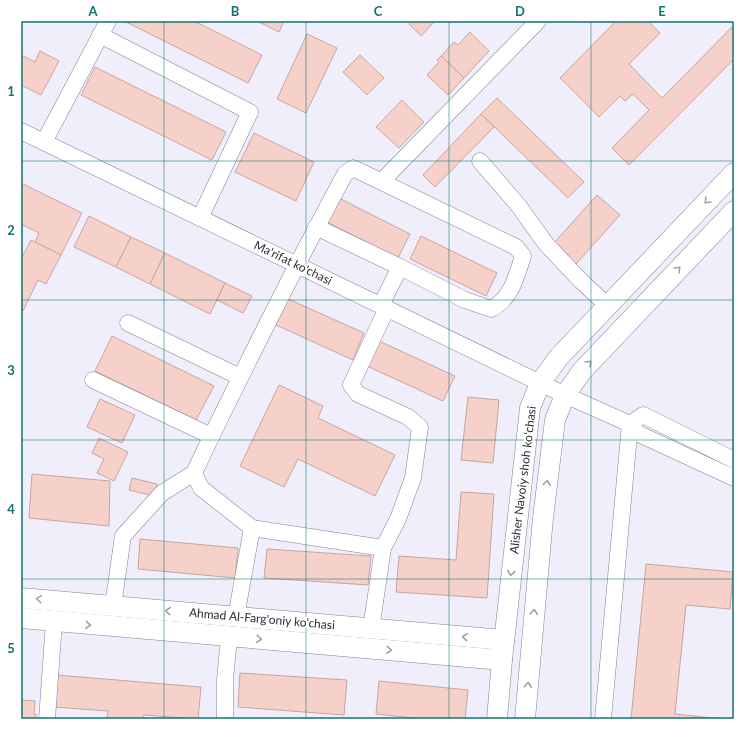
<svg xmlns="http://www.w3.org/2000/svg" width="755" height="740" font-family="Lato,sans-serif">
<style>
.building{fill:#f6d1ca;stroke:#c8a59f}
.lines{fill:none;stroke-linecap:round;stroke-linejoin:round}
.minor-casing{stroke:#847f9c;stroke-width:17}
.major-casing{stroke:#847f9c;stroke-width:21}
.minor{stroke:#fff;stroke-width:16}
.major{stroke:#fff;stroke-width:20}
.oneway{stroke:#a0a0a5}
.grid{fill:none;stroke:#0f766e;stroke-width:1;stroke-opacity:0.55}
.labels{text-anchor:middle;stroke-width:4;stroke-linejoin:round;paint-order:stroke}
.street-label{font-size:12px;fill:#2d2b37;stroke:#fff}
.neatline{fill:none;stroke:#0f766e;stroke-width:1.5}
.grid-label{font-size:13px;text-anchor:middle;font-weight:bold;fill:#0f766e}
</style>
<rect width="100%" height="100%" fill="#efeefa"/>
<g class="building">
<polygon points="124,21 194,21 262,55 248,83"/>
<polygon points="257,21 284,21 279,32"/>
<polygon points="412,21 435,21 421,36 409,24"/>
<polygon points="616,21 648,21 660,33 629,64 662,98 734,25 734,59 629,165 612,148 649,110 633,94 625,101 620,96 599,117 560,78"/>
<polygon points="470,32 489,51 464,78 441,56 454,42 458,45"/>
<polygon points="307,34 337,48 306,113 277,99"/>
<polygon points="40,51 59,61 41,95 21,85 21,55 35,62"/>
<polygon points="360,55 384,78 367,95 343,72"/>
<polygon points="441,56 464,78 448,95 427,75 439,62 437,60"/>
<polygon points="95,67 226,132 212,160 81,95"/>
<polygon points="497,98 584,182 568,198 481,114"/>
<polygon points="402,100 424,122 399,148 376,127"/>
<polygon points="481,114 494,127 435,187 423,175"/>
<polygon points="254,133 314,162 296,201 235,172"/>
<polygon points="21,183 82,213 61,255 35,242 39,233 21,224"/>
<polygon points="597,195 620,215 576,264 553,244"/>
<polygon points="337,197 410,234 398,258 325,221"/>
<polygon points="89,216 131,237 116,267 74,247"/>
<polygon points="421,236 497,273 486,296 410,259"/>
<polygon points="131,237 165,253 150,284 116,267"/>
<polygon points="31,240 61,255 46,284 38,280 23,311 21,309 21,259"/>
<polygon points="165,253 225,283 210,314 150,284"/>
<polygon points="225,283 252,296 243,313 217,300"/>
<polygon points="286,298 364,333 353,360 274,324"/>
<polygon points="112,336 214,386 196,420 95,371"/>
<polygon points="379,341 455,376 443,401 367,366"/>
<polygon points="279,385 323,406 318,418 395,455 375,496 298,459 284,487 240,466"/>
<polygon points="468,397 499,400 493,463 461,460"/>
<polygon points="100,399 135,415 122,443 87,427"/>
<polygon points="99,438 128,452 114,481 97,473 104,459 92,453"/>
<polygon points="32,474 110,481 109,526 29,518"/>
<polygon points="132,478 157,484 154,496 129,490"/>
<polygon points="461,492 494,494 487,598 396,592 399,556 456,560"/>
<polygon points="140,539 238,548 235,578 138,569"/>
<polygon points="267,549 371,556 368,585 264,578"/>
<polygon points="646,564 733,572 730,609 686,605 675,714 722,719 631,719"/>
<polygon points="240,673 347,680 344,715 238,707"/>
<polygon points="57,675 201,687 198,719 144,715 143,719 107,719 108,711 54,707"/>
<polygon points="379,681 468,690 465,719 424,719 376,714"/>
<polygon points="21,700 35,701 34,714 36,714 36,719 21,719"/>
</g>
<g class="lines">
<g class="minor-casing">
<g id="minor">
<polyline points="100,35 250,112 200,218"/>
<polyline points="21,131 565,395 630,424 603,719"/>
<polyline points="44,142 108,21"/>
<polyline points="480,161 518,205 546,244 581,281 608,306"/>
<polyline points="382,181 538,21"/>
<polyline points="381,305 400,267"/>
<polyline points="128,323 240,377"/>
<polyline points="93,380 211,436"/>
<polyline points="734,460 643,415 630,424 639,434 734,478"/>
<path d="M252,528L201,488L194,473C213,432 233,392 253,352C283,292 313,233 345,174L353,168L516,247L523,256C516,277 512,298 491,309L465,300L400,267L316,227"/>
<polyline points="383,548 398,519 413,478 420,427 408,417 358,394 351,385 387,308"/>
<polyline points="113,606 123,536 162,493 194,473"/>
<polyline points="236,617 252,528 383,548 371,629"/>
<polyline points="47,719 54,622"/>
<polyline points="225,719 225,680 229,637"/>
</g>
</g>
<g class="major-casing">
<g id="major">
<polyline points="21,598 504,640"/>
<polyline points="21,618 502,660"/>
<polyline points="497,719 502,660 530,408 540,383 559,357 734,173"/>
<polyline points="525,719 543,518 555,420 565,395 582,371 734,211"/>
</g>
</g>
<use href="#minor" class="minor"/>
<use href="#major" class="major"/>
</g>
<defs><path id="oneway-chevron" d="M-2-3.5L2.5 0L-2 3.5" fill="none" stroke-width="1.6" stroke-linecap="round" stroke-linejoin="round"/></defs>
<g class="oneway">
<use href="#oneway-chevron" transform="translate(707 201) rotate(133)"/>
<use href="#oneway-chevron" transform="translate(678 269) rotate(-46)"/>
<use href="#oneway-chevron" transform="translate(589 363) rotate(-46)"/>
<use href="#oneway-chevron" transform="translate(547 483) rotate(-83)"/>
<use href="#oneway-chevron" transform="translate(511 573) rotate(96)"/>
<use href="#oneway-chevron" transform="translate(39 599) rotate(-175)"/>
<use href="#oneway-chevron" transform="translate(168 611) rotate(-175)"/>
<use href="#oneway-chevron" transform="translate(534 612) rotate(-85)"/>
<use href="#oneway-chevron" transform="translate(88 625) rotate(5)"/>
<use href="#oneway-chevron" transform="translate(465 637) rotate(-175)"/>
<use href="#oneway-chevron" transform="translate(259 639) rotate(5)"/>
<use href="#oneway-chevron" transform="translate(389 650) rotate(5)"/>
<use href="#oneway-chevron" transform="translate(528 685) rotate(-86)"/>
</g>
<path class="grid" d="M164,21V719M306,21V719M449,21V719M591,21V719M21,161H734M21,300H734M21,440H734M21,579H734"/>
<g class="labels">
<g class="street-label">
<text transform="translate(293 263) rotate(26)" y="4">Ma'rifat ko'chasi</text>
<text transform="translate(523 480) rotate(-83)" y="4">Alisher Navoiy shoh koʻchasi</text>
<text transform="translate(262 619) rotate(5)" y="4">Ahmad Al-Farg'oniy ko'chasi</text>
</g>
</g>
<rect width="755" height="740" fill="none" stroke="#ffffff" stroke-width="44"/>
<rect x="22" y="22" width="711" height="696" class="neatline"/>
<g class="grid-label">
<text x="93" y="16">A</text>
<text x="235" y="16">B</text>
<text x="378" y="16">C</text>
<text x="520" y="16">D</text>
<text x="662" y="16">E</text>
<text x="11" y="96">1</text>
<text x="11" y="235">2</text>
<text x="11" y="375">3</text>
<text x="11" y="514">4</text>
<text x="11" y="653">5</text>
</g>
</svg>
